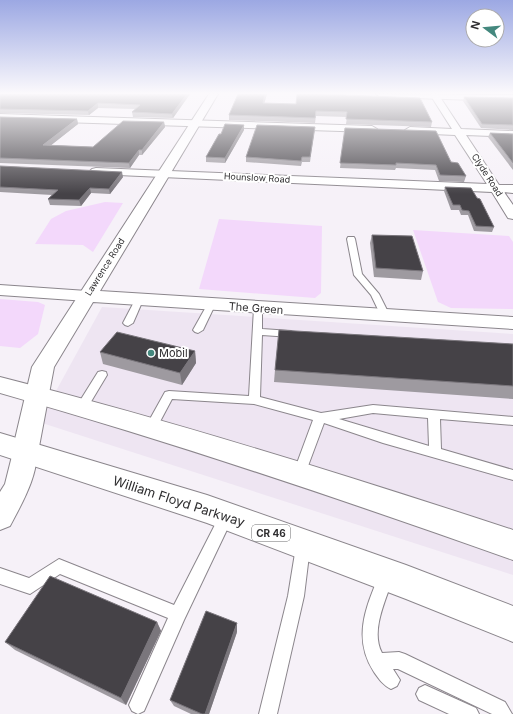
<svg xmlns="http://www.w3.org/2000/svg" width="513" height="714" font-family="Inter,sans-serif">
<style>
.built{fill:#eee5f2}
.green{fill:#f3d8fb}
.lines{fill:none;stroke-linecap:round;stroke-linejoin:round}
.lane-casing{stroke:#8b868c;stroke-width:2}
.street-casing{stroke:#8b868c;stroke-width:2}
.secondary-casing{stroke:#8b868c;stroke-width:2}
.highway-casing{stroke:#8b868c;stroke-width:2}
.lane{fill:#fff;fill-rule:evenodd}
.street{fill:#fff;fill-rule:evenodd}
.secondary{fill:#fff;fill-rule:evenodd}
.highway{fill:#fff;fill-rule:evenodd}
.wall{fill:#9e9aa0}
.shaded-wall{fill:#7a767c}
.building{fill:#454247;stroke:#7a767c}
.poi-dot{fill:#44887e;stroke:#fff;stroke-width:1.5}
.labels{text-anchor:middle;stroke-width:4;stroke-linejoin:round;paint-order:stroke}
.far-street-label{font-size:9px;fill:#2f2e30;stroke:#fff}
.shield{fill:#fff;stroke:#6d6d6e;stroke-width:1}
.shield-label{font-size:10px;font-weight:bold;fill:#2f2e30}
.street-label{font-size:11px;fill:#2f2e30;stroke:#fff}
.poi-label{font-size:11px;fill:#2f2e30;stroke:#fff;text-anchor:start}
.near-street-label{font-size:13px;fill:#2f2e30;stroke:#fff}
</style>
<rect width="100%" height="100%" fill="#f6f1f8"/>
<polygon class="built" points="102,307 513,334 513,575 39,422"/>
<g class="green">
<polygon points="105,202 123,203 93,252 83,245 35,244 51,219 66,211"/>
<polygon points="219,219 322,226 321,293 315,298 199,289"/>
<polygon points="413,230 509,236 513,242 513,309 451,308 438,302"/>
<polygon points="0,299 38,302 45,305 38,334 20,348 0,346"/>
</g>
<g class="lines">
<g class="lane-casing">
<g id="lane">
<polygon points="348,237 354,237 355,239 362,274 379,294 390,316 388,318 382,318 371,295 354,275 347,239"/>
<polygon points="139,297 143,300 133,323 128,326 125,325 123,323 135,300"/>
<polygon points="211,302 215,305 203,330 198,333 195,332 193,330 207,305"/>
<path d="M258,305L262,308V329L291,331L296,334L291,337L262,335L260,397L321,413L373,405L513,417V425L440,419L441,449L513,470V480L383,443L324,423L305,474L303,478L299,479L295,478L293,474L313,420L254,404L172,399L155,431L151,433L147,431L145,428L165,392L169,391L249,396L254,308ZM373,413L428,418L429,446L339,419Z"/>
<polygon points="102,371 106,372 107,375 86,410 82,411 78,410 76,407 78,404 98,372"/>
<polygon points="226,511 231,513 233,517 184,620 144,711 138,714 132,711 129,705 168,618 60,574 30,594 0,584 0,568 29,578 59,559 174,605 221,513"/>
<polygon points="303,540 308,542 310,547 304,596 277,714 259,714 288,596 296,547 298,542"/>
<path d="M385,570L390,573L393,578C386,600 370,631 382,653L399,652L405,654L505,702L512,714H492L398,669H393L400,680L397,686L391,689C383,685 379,679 374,672C352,638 366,607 380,573Z"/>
<polygon points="425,685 476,708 479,714 449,714 419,700 416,694 419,688"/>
</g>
</g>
<g class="street-casing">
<g id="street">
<polygon points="432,94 438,94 461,129 513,131 513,137 466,135 499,185 513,185 513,193 504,192 513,205 513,219 508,218 492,192 96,174 92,173 90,171 92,169 96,168 487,184 455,135 410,133 405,130 410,127 452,129 431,96"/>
<polygon points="0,114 372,126 377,129 372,132 0,120"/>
<polygon points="0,285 87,291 93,292 96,296 93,300 87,301 0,295"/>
<path d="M25,442L34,445C44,466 20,507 10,526L0,530V492L5,484L13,452L16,445Z"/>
</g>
</g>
<g class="secondary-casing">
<g id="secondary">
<polygon points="209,94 218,94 100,291 513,317 513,329 93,302 54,367 38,452 34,460 25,463 16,460 12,452 32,367"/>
<polygon points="376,94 513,95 513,101 380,97"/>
</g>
</g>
<g class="highway-casing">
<g id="highway">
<path d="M0,377C173,421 343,474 513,530V560C344,500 173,442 0,393Z"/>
<polygon points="0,433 207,495 406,565 513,606 513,642 406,599 207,523 0,455"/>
</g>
</g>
<use href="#lane" class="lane"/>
<use href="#street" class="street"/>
<use href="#secondary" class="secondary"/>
<use href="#highway" class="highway"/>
</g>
<g class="wall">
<polygon points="0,94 190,94 173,118 133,117 132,112 136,109 98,108 89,115 0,113"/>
<polygon points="267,94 264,103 432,122 431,127 346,124 347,117 316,116 315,123 229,120 229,115"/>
<polygon points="464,97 513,98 513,130 481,128 463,101"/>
<polygon points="0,117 77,119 78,124 51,145 93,147 164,122 165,127 142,155 139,155 130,168 0,163"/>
<polygon points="315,127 310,162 302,162 301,166 246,162 246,157"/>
<polygon points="345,128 451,162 466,176 464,182 439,181 435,170 396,168 395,170 340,168"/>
<polygon points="244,130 225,163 206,162 206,157 221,134"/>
<polygon points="490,133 513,134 513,170 488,137"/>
<polygon points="0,166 123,177 110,194 91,193 81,206 50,205 48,199 52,195 0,192"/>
<polygon points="445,187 477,198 494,227 492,232 474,231 468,215 461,215 459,210 451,210 444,191"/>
<polygon points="372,235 423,271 421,280 374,277 370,243"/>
<polygon points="513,344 513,399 274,382 275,370"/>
<polygon points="195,351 196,363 182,385 103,364 100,352"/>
<polygon points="157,622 161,631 126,705 15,650 5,642"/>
<polygon points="237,632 209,714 191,714 174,706 170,700"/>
</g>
<g class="shaded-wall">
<polygon points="187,94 190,94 173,118 172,114"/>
<polygon points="265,94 267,94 263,108 263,103"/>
<polygon points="98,103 98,108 89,115 88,111"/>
<polygon points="77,119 78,124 45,150 43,145"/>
<polygon points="164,122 165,127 142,155 142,150"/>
<polygon points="244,125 244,130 225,163 225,158"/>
<polygon points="139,150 139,155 130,168 129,163"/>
<polygon points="122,172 123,177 110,194 109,189"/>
<polygon points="90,188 91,193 81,206 79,200"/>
<polygon points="195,351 196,363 182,385 180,373"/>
<polygon points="157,622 161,631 126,705 121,698"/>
<polygon points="237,623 237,632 209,714 205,714"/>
</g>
<g class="building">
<polygon points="0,94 187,94 172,114 132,112 140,105 98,103 88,111 0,109"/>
<polygon points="238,94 265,94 263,103 296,104 297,94 320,94 420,98 432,122 346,119 347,112 316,111 315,118 229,115"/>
<polygon points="464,97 513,98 513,125 482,124"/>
<polygon points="0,117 77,119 43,145 93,147 123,121 164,122 142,150 139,150 129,163 0,158"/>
<polygon points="225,124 244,125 225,158 206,157 219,134 221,134"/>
<polygon points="257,125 315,127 310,157 302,157 301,161 246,157"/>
<polygon points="345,128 436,131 451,162 458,163 466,176 440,175 436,165 396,163 396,165 340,163"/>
<polygon points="490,133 513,134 513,163"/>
<polygon points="0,166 122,172 109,189 90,188 79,200 48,199 58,190 0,187"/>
<polygon points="445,187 471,188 477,198 480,199 494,227 476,226 469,211 462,210 460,205 453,205"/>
<polygon points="372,235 412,236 423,271 376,268"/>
<polygon points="279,330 513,344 513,386 275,370"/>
<polygon points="117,332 195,351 180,373 100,352"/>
<polygon points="50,576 157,622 121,698 5,642"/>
<polygon points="206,611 237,623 205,714 202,714 170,700"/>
</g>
<linearGradient id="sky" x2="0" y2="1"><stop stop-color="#9ca8e3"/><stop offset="0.48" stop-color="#fbf9fc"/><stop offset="1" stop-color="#fbf9fc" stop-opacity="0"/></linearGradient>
<rect width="513" height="194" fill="url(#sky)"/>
<circle class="poi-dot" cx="151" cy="353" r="4"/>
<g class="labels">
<g class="far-street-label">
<text transform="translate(487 175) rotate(57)" y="3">Clyde Road</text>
<text transform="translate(257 178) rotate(3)" y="3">Hounslow Road</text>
<text transform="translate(105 267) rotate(-58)" y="3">Lawrence Road</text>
</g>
<rect class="shield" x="252" y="525" width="38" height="16" rx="3"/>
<g class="shield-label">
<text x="271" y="537">CR 46</text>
</g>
<g class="street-label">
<text transform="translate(256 308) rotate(4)" y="4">The Green</text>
</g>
<g class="poi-label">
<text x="159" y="357">Mobil</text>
</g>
<g class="near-street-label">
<text transform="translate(179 501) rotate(18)" y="5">William Floyd Parkway</text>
</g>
</g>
<g transform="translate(485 28) rotate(286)"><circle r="19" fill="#ffffff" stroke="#acabac"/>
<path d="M0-3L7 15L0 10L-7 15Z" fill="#44887e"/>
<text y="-6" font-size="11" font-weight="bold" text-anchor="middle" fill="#2f2e30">N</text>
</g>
</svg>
